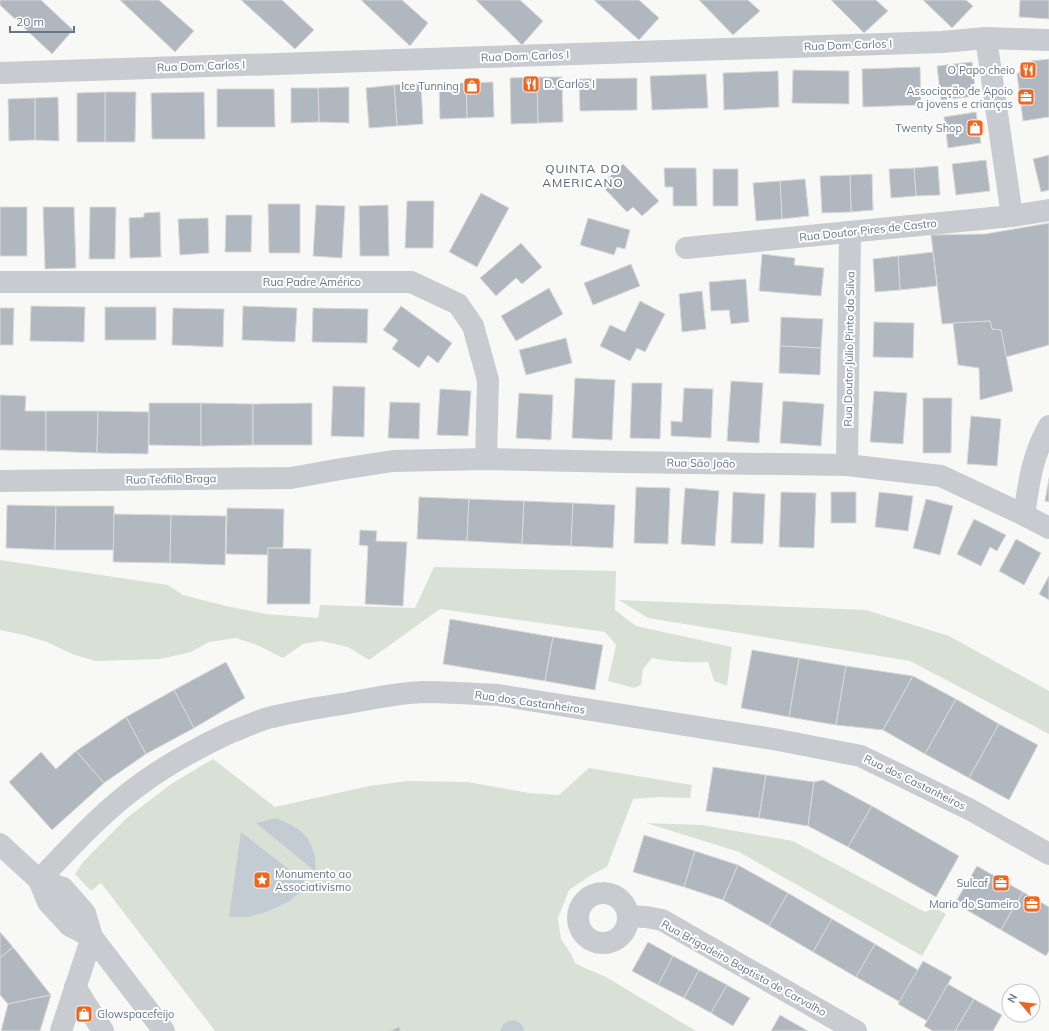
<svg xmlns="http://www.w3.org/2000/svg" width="1049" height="1031" font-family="Mulish,sans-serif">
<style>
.green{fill:#d9e1d7}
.water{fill:#c3ccd2}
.building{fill:#b0b7be;stroke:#dadad8}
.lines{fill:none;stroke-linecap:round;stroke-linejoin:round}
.minor{stroke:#c8cbcf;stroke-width:22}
.labels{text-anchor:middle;stroke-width:4;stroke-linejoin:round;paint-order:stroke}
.street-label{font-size:11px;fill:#667589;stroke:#fff}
.poi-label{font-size:11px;fill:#667589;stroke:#fff;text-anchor:end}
.neighbourhood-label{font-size:12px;letter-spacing:1px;fill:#545f6d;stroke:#fff}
</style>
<rect width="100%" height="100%" fill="#f8f9f6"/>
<g class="green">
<path d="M0,560L168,585L183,595L226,606L266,614L318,618L320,605L415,608L434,567L616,571L615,610L636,626L732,647L727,686L714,681L708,662C689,663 671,662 652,658L643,669L641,685L634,688L608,681L616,645L605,632L440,609L369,660L348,647L321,641L303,644L283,658L257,645L236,638L209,642L191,652L160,659L95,661L72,654L47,642L24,635L0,630Z"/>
<polygon points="619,600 866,610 949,636 1049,691 1049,734 910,661 648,618"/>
<polygon points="213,759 275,807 369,786 407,781 468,782 529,793 559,795 589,768 692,785 690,798 658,797 633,799 607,867 593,874 569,890 558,918 561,939 571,954 575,963 587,969 606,977 696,1031 215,1031 101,883 91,891 75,874 83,862 128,817 171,784"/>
<polygon points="646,823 702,825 793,841 925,912 935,908 946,914 922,956 739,852"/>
</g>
<g class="water">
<path d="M276,818C294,826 306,830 313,850C316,856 315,865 316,872L256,823Z"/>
<polygon points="241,832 309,885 288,902 266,912 247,917 229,917"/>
<path d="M513,1020C519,1022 523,1024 524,1031H500C502,1024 506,1021 513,1020Z"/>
</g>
<g class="building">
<polygon points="0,0 41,0 73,30 52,54 0,5"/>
<polygon points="120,0 159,0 194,31 175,52"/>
<polygon points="241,0 282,0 314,30 295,49"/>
<polygon points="361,0 402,0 428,23 410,46"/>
<polygon points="476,0 520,0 543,21 522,45"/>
<polygon points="594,0 639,0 659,18 639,40"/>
<polygon points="699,0 748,0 760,11 733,35"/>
<polygon points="831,0 876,0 888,11 864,33"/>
<polygon points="923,0 966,0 973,6 952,28"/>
<polygon points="1020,0 1049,0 1049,19 1019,17"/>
<polygon points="1049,59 1049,117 1023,121 1017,74 1031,61"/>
<polygon points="972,62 976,96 941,100 937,66"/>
<polygon points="920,67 921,105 863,107 862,69"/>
<polygon points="793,70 849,71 849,104 792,103"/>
<polygon points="778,71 779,107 724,110 723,73"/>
<polygon points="706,74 708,108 652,110 650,76"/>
<polygon points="537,77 538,123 511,124 510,78"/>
<polygon points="537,77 562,77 563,122 538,123"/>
<polygon points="637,78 637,110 580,111 579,79"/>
<polygon points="493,82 494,117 467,118 466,83"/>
<polygon points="421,83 423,124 397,126 394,85"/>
<polygon points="439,83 466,83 467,118 440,119"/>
<polygon points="394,85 397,126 369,128 366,88"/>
<polygon points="349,87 349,123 319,122 318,88"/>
<polygon points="291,88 318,88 319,122 291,123"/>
<polygon points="217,89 274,89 275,127 217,127"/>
<polygon points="105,92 136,92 135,142 105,142"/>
<polygon points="105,92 105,142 77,142 77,93"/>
<polygon points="204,92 205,139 152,139 151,93"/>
<polygon points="58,97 59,141 35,140 35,98"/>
<polygon points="35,98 35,140 9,141 8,99"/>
<polygon points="976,112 981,143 948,148 944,117"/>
<polygon points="1049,155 1049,190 1041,192 1033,159"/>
<polygon points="986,160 990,191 956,195 952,164"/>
<polygon points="623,164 659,201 642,216 633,207 627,212 601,185"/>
<polygon points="938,166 940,195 916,196 914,168"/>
<polygon points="664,168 696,168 697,206 673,206 673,187 665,187"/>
<polygon points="914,168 916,196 891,198 889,169"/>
<rect x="713" y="169" width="25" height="37"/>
<polygon points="872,174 873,210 851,212 850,175"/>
<polygon points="850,175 851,212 822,213 820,176"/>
<polygon points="805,179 809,216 782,219 780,181"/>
<polygon points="780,181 782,219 756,221 753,183"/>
<polygon points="481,193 509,208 477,267 449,252"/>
<polygon points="407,201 434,201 433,248 405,248"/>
<polygon points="268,204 300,204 300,253 269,253"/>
<polygon points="316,205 345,206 342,258 313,256"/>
<polygon points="388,205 389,256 360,256 359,206"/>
<rect x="0" y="207" width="27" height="49"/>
<polygon points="43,207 74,207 76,268 45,269"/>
<polygon points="90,207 116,207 115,259 89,259"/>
<polygon points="160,212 161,257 130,258 129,218 144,217 144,213"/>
<polygon points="226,215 252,215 251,252 225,252"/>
<polygon points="208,218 209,253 180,255 178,219"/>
<polygon points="588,218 630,230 625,249 617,247 614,255 580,245"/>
<polygon points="1049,223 1049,345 1006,357 1001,330 992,329 990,321 942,324 931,235 985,234"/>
<polygon points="521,243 542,267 522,284 516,278 496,296 480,278"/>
<polygon points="933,252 937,286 900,290 898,256"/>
<polygon points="762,254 795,258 794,265 824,268 821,296 759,291"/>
<polygon points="898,256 900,290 875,292 873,259"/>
<polygon points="631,264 640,286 593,305 584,283"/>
<polygon points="746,279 749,322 731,324 729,310 711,311 709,282"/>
<polygon points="549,288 563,314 516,341 501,316"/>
<polygon points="702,291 706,329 682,332 679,294"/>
<polygon points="640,301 665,314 645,352 637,348 630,361 600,346 610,325 625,332"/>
<polygon points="31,306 85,307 84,342 30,341"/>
<polygon points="243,306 297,308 295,342 242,340"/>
<polygon points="401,306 452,343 438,363 428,355 419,368 392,349 398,340 383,330"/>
<rect x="105" y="307" width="51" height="33"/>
<polygon points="0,308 14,308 13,345 0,345"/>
<polygon points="173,308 224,309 223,347 172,345"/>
<polygon points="313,308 368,309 367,343 312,342"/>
<polygon points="781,317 823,319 821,348 780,346"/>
<polygon points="990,321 992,329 1001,330 1013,391 980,400 979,368 958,365 953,323"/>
<polygon points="874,322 914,323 913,358 873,357"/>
<polygon points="566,338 572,363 526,375 519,350"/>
<polygon points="780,346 821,348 820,375 779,373"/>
<polygon points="575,378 615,380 612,440 572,438"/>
<polygon points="731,381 763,383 759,443 727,441"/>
<polygon points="632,383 662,383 660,439 630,438"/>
<polygon points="333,386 365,387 364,437 331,436"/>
<polygon points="684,388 713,389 711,438 671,436 671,421 682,422"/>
<polygon points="440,389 471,391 468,436 437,435"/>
<polygon points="874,391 907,393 903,444 870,442"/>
<polygon points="519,393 553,395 551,440 516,438"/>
<polygon points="0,395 26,396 25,411 46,411 46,451 0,450"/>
<polygon points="923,398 952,398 951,453 923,453"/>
<polygon points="783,401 824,404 821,446 780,443"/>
<polygon points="390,402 420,403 419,439 388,438"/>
<polygon points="149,403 201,403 201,446 149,445"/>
<polygon points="201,403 253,404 253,445 201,446"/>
<polygon points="312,403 312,445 253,445 253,404"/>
<polygon points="46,411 98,411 97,453 46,451"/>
<polygon points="98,411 149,412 148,454 97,453"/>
<polygon points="971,416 1001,419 997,466 967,464"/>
<polygon points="1049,478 1049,502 1045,501"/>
<polygon points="636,487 670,488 668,544 634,543"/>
<polygon points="685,488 719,491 715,546 681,544"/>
<polygon points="733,492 765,494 763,544 731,543"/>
<polygon points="781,492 816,493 814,548 779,547"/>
<rect x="831" y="492" width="25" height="31"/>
<polygon points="879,492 913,496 908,531 875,527"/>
<polygon points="419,497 469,499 467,541 417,539"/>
<polygon points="469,499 524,501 522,544 467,541"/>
<polygon points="926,499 953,506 940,555 913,548"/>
<polygon points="524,501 573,503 571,546 522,544"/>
<polygon points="573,503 615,505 613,548 571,546"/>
<polygon points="7,505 56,506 55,550 6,548"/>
<polygon points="56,506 114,506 114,550 55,550"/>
<polygon points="227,508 284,509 283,548 268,548 268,555 226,554"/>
<polygon points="114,514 171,515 170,563 113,562"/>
<polygon points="171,515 226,516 225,565 170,563"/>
<polygon points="974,519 1006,535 997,551 990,547 981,566 957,554"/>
<polygon points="360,530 377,531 376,541 407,542 403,606 365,604 368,546 359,545"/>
<polygon points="1016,539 1041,553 1024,585 999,571"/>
<polygon points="268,548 311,549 310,604 267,604"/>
<polygon points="1049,576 1049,600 1039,594"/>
<polygon points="450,619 553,637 545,681 443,664"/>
<polygon points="553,637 603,645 595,690 545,681"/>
<polygon points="752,650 799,658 789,717 741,708"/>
<polygon points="799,658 846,666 836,725 789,717"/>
<polygon points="226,662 245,698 194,728 174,690"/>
<polygon points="846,666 913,676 883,730 836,725"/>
<polygon points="913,676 956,699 925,754 883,730"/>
<polygon points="174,690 194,728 146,754 126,717"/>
<polygon points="956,699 999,724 969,778 925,754"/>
<polygon points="126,717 146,754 104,783 76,751"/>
<polygon points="999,724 1038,745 1009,800 969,778"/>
<polygon points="76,751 104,783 52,830 9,782 41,752 56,769"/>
<polygon points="713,767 766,775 759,818 706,811"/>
<polygon points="766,775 814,782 808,826 759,818"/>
<polygon points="823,780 872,806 848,847 808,826 814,782"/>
<polygon points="872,806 959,856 936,897 848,847"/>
<polygon points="644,835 695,851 684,887 633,872"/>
<polygon points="695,851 738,865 723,900 684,887"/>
<polygon points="738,865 788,893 769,926 723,900"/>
<polygon points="977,866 1023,892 1001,930 955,903"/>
<polygon points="1023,892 1049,907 1049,951 1046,956 1001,930"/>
<polygon points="788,893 832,919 813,952 769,926"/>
<polygon points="832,919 875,944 856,977 813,952"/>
<polygon points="0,932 13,947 0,958"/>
<polygon points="648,942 673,956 658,985 632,971"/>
<polygon points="875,944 918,970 900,1002 856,977"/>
<polygon points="13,947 51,995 8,1004 0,995 0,958"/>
<polygon points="673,956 699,970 684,998 658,985"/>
<polygon points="923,961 952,977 927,1021 898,1004"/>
<polygon points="699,970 727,985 711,1013 684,998"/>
<polygon points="948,984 974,999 955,1031 933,1031 924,1026"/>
<polygon points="727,985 750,998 733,1026 711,1013"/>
<polygon points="51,995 40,1031 1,1031 8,1004"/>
<polygon points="974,999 1002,1015 993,1031 955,1031"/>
<polygon points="780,1015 808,1031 771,1031"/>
<polygon points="399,1027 401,1031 389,1031"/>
</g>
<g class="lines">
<g class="minor">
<polyline points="986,38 1012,216"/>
<polyline points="0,73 942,42 986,38 1049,40"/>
<polyline points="686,248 1012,216 1049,210"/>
<polyline points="0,282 411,282 458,304 473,326 488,380 486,459"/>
<polyline points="847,465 850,232"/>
<polyline points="0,481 291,478 341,469 393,461 486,459 623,462 847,465 941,476 1024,515 1049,528"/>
<path d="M1024,515C1029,482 1032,456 1049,426"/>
<polyline points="0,844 39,880 63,888 85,913 92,937 164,1031"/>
<path d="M39,880C71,847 101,813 138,786C166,765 197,748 229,733C242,728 255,722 268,718C294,711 322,707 348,703C373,698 398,693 423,692C448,692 473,694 498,695L773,739L861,756L969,809L1049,854"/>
<polyline points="39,880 48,902 70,926 92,937"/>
<circle cx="603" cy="918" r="25"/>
<polyline points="628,916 646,917 662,920 856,1031"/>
<polyline points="75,987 103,1031"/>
<polyline points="61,1031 92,937"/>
</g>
</g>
<defs>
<g id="restaurant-square" transform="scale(0.9)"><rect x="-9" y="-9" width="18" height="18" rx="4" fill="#ee6721" stroke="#fff"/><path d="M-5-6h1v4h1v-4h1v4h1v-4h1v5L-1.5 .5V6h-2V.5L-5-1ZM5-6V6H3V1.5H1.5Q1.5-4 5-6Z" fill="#fff"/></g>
<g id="shop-square" transform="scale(0.9)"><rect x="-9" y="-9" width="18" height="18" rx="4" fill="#ee6721" stroke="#fff"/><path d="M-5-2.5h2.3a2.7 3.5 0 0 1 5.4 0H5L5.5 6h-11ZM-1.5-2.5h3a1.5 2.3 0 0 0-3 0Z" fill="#fff"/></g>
<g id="office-square" transform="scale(0.9)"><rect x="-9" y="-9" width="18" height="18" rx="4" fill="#ee6721" stroke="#fff"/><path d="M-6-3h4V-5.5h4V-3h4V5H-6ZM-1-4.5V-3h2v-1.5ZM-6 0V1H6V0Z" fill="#fff"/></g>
<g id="sight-square" transform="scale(0.9)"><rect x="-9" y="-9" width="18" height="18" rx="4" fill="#ee6721" stroke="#fff"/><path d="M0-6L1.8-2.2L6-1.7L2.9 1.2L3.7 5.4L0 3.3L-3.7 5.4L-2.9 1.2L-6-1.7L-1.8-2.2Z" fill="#fff"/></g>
</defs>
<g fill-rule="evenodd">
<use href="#restaurant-square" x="1028" y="70"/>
<use href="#restaurant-square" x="531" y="84"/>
<use href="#shop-square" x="472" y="86"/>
<use href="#office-square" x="1026" y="97"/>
<use href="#shop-square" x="975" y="128"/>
<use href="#sight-square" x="262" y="880"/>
<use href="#office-square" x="1001" y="883"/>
<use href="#office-square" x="1032" y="904"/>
<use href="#shop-square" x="84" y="1014"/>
</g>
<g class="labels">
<g class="street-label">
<text transform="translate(848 45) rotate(-2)" y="4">Rua Dom Carlos I</text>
<text transform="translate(525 56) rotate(-2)" y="4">Rua Dom Carlos I</text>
<text transform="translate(201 66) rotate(-2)" y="4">Rua Dom Carlos I</text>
<text transform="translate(868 230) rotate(-6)" y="4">Rua Doutor Pires de Castro</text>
<text x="312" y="286">Rua Padre Américo</text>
<text transform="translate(849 349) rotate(-89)" y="4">Rua Doutor Júlio Pinto da Silva</text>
<text transform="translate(701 463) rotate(1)" y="4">Rua São João</text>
<text transform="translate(171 479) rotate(-1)" y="4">Rua Teófilo Braga</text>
<text transform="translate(530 702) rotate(8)" y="4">Rua dos Castanheiros</text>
<text transform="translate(915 782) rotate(26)" y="4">Rua dos Castanheiros</text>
<text transform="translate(744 968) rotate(29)" y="4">Rua Brigadeiro Baptista de Carvalho</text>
</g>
<g class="poi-label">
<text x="1015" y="74">O Papo cheio</text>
<text x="544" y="88" text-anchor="start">D. Carlos I</text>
<text x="459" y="90">Ice Tunning</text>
<text x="1013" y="95">Associação de Apoio<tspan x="1013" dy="13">a jovens e crianças</tspan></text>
<text x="962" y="132">Twenty Shop</text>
<text x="275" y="878" text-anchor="start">Monumento ao<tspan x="275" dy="13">Associativismo</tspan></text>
<text x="988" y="887">Sulcaf</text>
<text x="1019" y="908">Maria do Sameiro</text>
<text x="97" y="1018" text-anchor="start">Glowspacefeijo</text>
</g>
<g class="neighbourhood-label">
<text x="583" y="173">QUINTA DO<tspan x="583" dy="14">AMERICANO</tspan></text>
</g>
</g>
<g transform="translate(1021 1003) rotate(298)"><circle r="19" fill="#ffffff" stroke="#c2c8d0"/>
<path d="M0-3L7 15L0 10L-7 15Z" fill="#ee6721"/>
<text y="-6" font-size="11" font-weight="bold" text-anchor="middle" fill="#667589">N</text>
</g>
<path d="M10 26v6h64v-6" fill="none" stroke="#667589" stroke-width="2"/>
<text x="16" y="26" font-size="12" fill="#667589" stroke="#ffffff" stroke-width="3" paint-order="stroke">20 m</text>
</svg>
